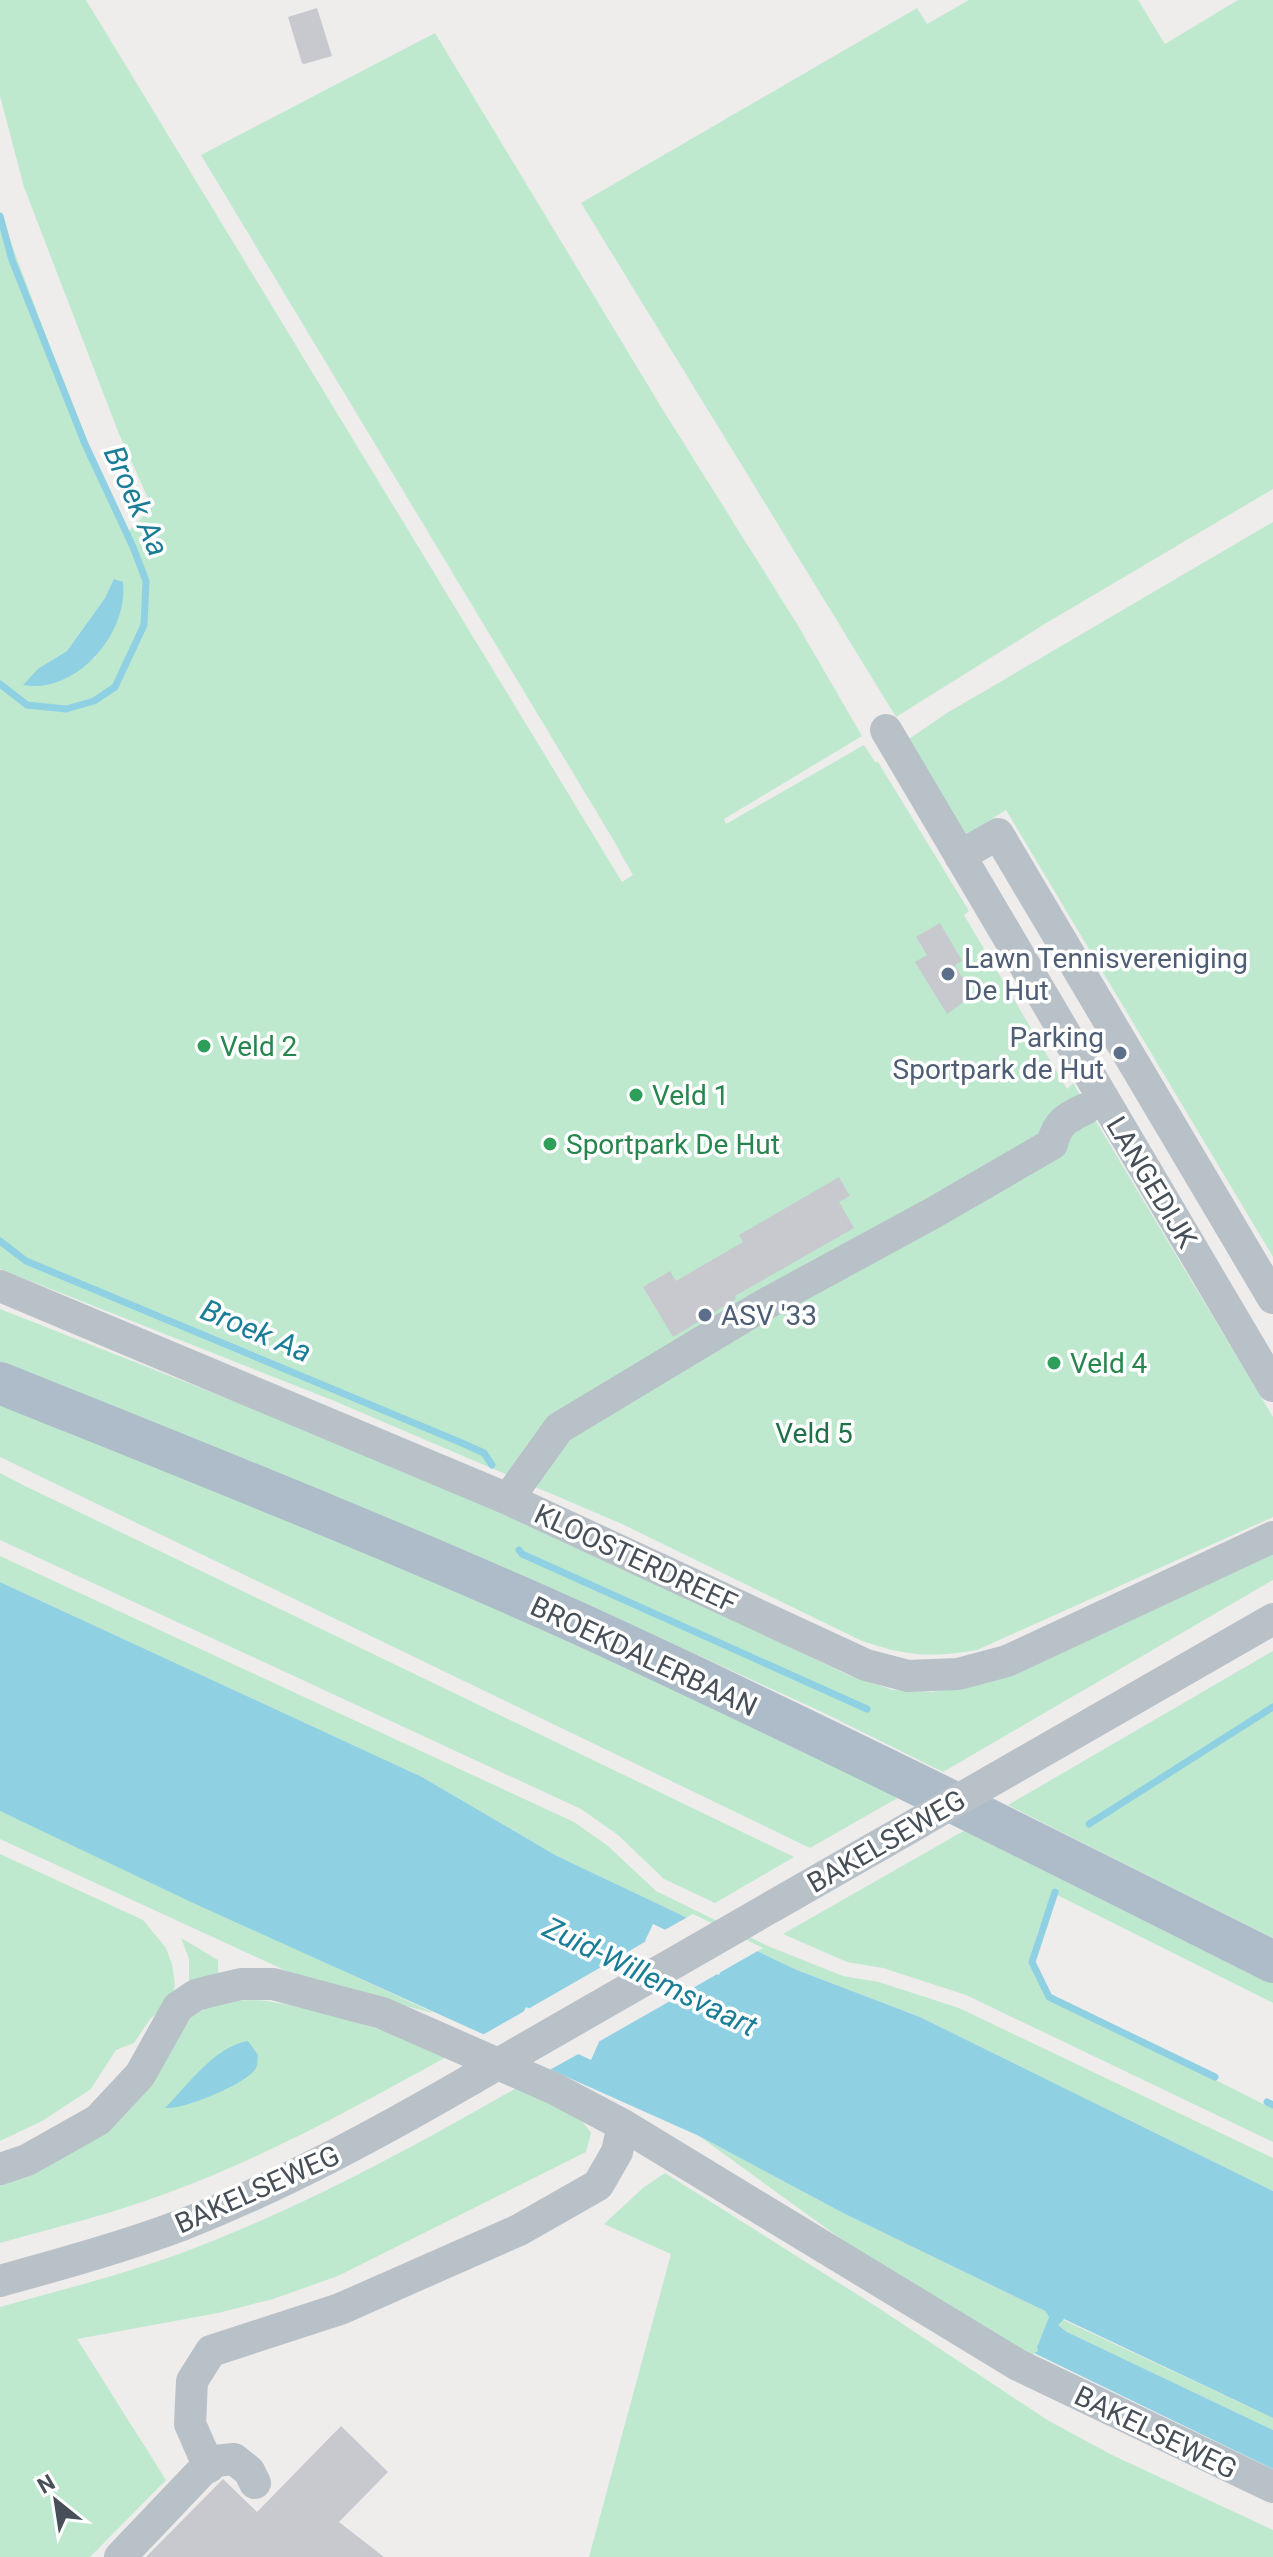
<svg xmlns="http://www.w3.org/2000/svg" width="1273" height="2557" font-family="Roboto,sans-serif">
<style>
.green{fill:#bee9cf;fill-rule:evenodd}
.water{fill:#8fd1e2;fill-rule:evenodd}
.pier{fill:#efecec}
.lines{fill:none;stroke-linecap:round;stroke-linejoin:round}
.stream{stroke:#8fd1e2;stroke-width:7}
.building{fill:#c7c9cf}
.minor{stroke:#b9c1c8;stroke-width:32}
.major{stroke:#aebcc9;stroke-width:42}
.minor-bridge{stroke:#b9c1c8;stroke-width:32}
.service-dot{fill:#5c6f8a;stroke:#fff;stroke-width:3}
.leisure-dot{fill:#2e9e5b;stroke:#fff;stroke-width:3}
.labels{text-anchor:middle;stroke-width:7;stroke-linejoin:round;paint-order:stroke}
.service-label{font-size:28px;fill:#4e5e75;stroke:#fff;text-anchor:start}
.leisure-label{font-size:28px;fill:#27864d;stroke:#fff;text-anchor:start}
.street-label{font-size:28px;fill:#474f58;stroke:#fff}
.park-label{font-size:28px;fill:#1f7148;stroke:#fff}
.water-label{font-size:30px;font-style:italic;fill:#1a7d97;stroke:#fff}
</style>
<rect width="100%" height="100%" fill="#efecec"/>
<g class="green">
<path d="M0,0H86L622,882L633,875L611,836L201,155L435,33L663,410L797,624L862,736L724,819L726,824L864,745L875,762H878L969,911L964,915L1067,1089L1073,1083L1273,1417V1517L977,1650C930,1658 907,1656 862,1641L622,1524L332,1400L0,1269V214L93,460L128,532L152,507L119,434L24,187L0,96ZM114,580L95,658L39,668L67,651L105,598Z"/>
<polygon points="969,0 1138,0 1165,44 1238,0 1273,0 1273,489 1043,625 896,717 581,203 917,8 927,24"/>
<polygon points="1273,522 1273,1257 1006,810 964,836 909,739 947,713"/>
<polygon points="0,1309 485,1500 848,1675 893,1690 932,1692 981,1683 1273,1551 1273,1580 943,1772 822,1712 560,1592 0,1364"/>
<polygon points="0,1399 315,1525 908,1792 810,1848 0,1457"/>
<polygon points="0,1473 23,1485 794,1857 715,1903 664,1879 618,1835 581,1809 0,1540"/>
<polygon points="0,1556 574,1822 608,1846 656,1891 768,1946 843,1976 879,1982 959,2008 1273,2158 1273,2191 920,2017 797,1970 557,1856 422,1777 0,1582"/>
<polygon points="1273,1651 1273,1939 1008,1805"/>
<polygon points="0,1811 434,2013 317,1985 0,1839"/>
<path d="M974,1825L1273,1976V2003L1057,1895C1032,1938 1023,1955 1053,1998L1273,2109V2142L966,1995L883,1968L847,1962L783,1934Z"/>
<polygon points="0,1854 143,1920 166,1948 172,1964 175,1985 170,2004 151,2018 134,2043 116,2050 91,2089 42,2121 0,2141"/>
<polygon points="181,1938 218,1960 218,1978 189,1986 189,1959"/>
<path d="M229,2001C243,2001 259,1999 272,2002C333,2012 393,2033 450,2055C359,2105 268,2156 170,2192C115,2213 57,2227 0,2243V2179L43,2162L188,2019L208,2007Z"/>
<path d="M518,2087L582,2121L591,2133L586,2152L338,2276L273,2299L218,2313L77,2339L166,2480L90,2557H0V2307C64,2289 130,2273 192,2249C305,2206 412,2148 518,2087Z"/>
<polygon points="699,2136 845,2214 1045,2311 1049,2317 1037,2347 1038,2351 1032,2355 1000,2354"/>
<polygon points="665,2173 877,2307 1049,2421 1112,2455 1273,2530 1273,2557 589,2557 671,2254 604,2224 643,2188"/>
<polygon points="1061,2319 1273,2418 1273,2430 1067,2332 1058,2325"/>
</g>
<g class="water">
<path d="M114,579L123,582C129,633 76,695 23,685L39,668L67,651L105,598Z"/>
<path d="M0,1582L422,1777L557,1856L797,1970L920,2017L1273,2191V2418L1064,2319L1058,2325L1067,2332L1273,2430V2469L1034,2353L1038,2351L1037,2347L1049,2317L1045,2311L845,2214L699,2136L529,2060L485,2035L191,1902L0,1811ZM653,1924L727,1959L719,1975L645,1941ZM526,2007L599,2042L591,2060L517,2025Z"/>
<path d="M248,2041L258,2055C257,2059 258,2064 256,2068C247,2084 183,2110 165,2108C187,2086 215,2046 248,2041Z"/>
</g>
<polygon class="pier" points="693,1914 763,1948 593,2045 527,2012 522,2023 582,2052 546,2072 479,2037 650,1939 717,1971 722,1961 661,1932"/>
<g class="lines">
<g class="stream">
<polyline points="0,216 12,260 85,444 133,547 146,581 144,625 115,687 94,701 66,709 27,705 0,684"/>
<polyline points="0,1241 26,1261 462,1443 484,1453 492,1465"/>
<polyline points="519,1550 522,1554 867,1709"/>
<polyline points="1089,1824 1273,1707"/>
<polyline points="1055,1892 1032,1962 1049,1997 1215,2077"/>
<polyline points="1267,2102 1273,2105"/>
</g>
</g>
<g class="building">
<polygon points="317,8 332,56 304,64 302,63 288,17"/>
<polygon points="940,923 962,961 955,965 973,995 947,1014 915,962 927,955 916,937"/>
<polygon points="839,1177 850,1196 839,1202 854,1228 735,1296 736,1299 673,1337 643,1287 670,1271 676,1281 743,1242 739,1235"/>
<polygon points="341,2426 388,2472 339,2522 384,2557 146,2557 223,2479 257,2512"/>
</g>
<g class="lines">
<g class="minor">
<polyline points="886,730 1273,1386"/>
<polyline points="960,856 998,834 1273,1298"/>
<polyline points="0,1286 508,1499 866,1665 908,1676 958,1674 1007,1661 1273,1537"/>
<path d="M508,1499L559,1428L760,1307L933,1213L1052,1144C1057,1123 1066,1118 1085,1109"/>
<polyline points="991,1781 1273,1619"/>
<polyline points="773,1906 918,1823"/>
<polyline points="0,2169 27,2160 98,2120 140,2075 178,2007 196,1995 211,1991 241,1984 273,1984 382,2013 555,2089 623,2125 1018,2365 1273,2487"/>
<path d="M0,2281C61,2264 123,2247 182,2225C283,2185 379,2133 472,2079"/>
<polyline points="209,2467 190,2424 192,2381 211,2351 340,2309 519,2230 598,2185 617,2152 623,2125"/>
<polyline points="120,2557 201,2472 215,2461 234,2459 249,2471 255,2483"/>
</g>
<path class="major" d="M0,1383C194,1461 387,1537 578,1623C812,1730 1042,1846 1273,1962"/>
<g class="minor-bridge">
<polyline points="918,1823 991,1781"/>
<polyline points="472,2079 773,1906"/>
</g>
</g>
<g class="service-dot">
<circle cx="948" cy="974" r="8"/>
<circle cx="1120" cy="1053" r="8"/>
<circle cx="705" cy="1315" r="8"/>
</g>
<g class="leisure-dot">
<circle cx="204" cy="1046" r="8"/>
<circle cx="636" cy="1095" r="8"/>
<circle cx="550" cy="1144" r="8"/>
<circle cx="1054" cy="1363" r="8"/>
</g>
<g class="labels">
<g class="service-label">
<text x="964" y="968">Lawn Tennisvereniging<tspan x="964" dy="32">De Hut</tspan></text>
<text x="1104" y="1047" text-anchor="end">Parking<tspan x="1104" dy="32">Sportpark de Hut</tspan></text>
<text x="721" y="1325">ASV '33</text>
</g>
<g class="leisure-label">
<text x="220" y="1056">Veld 2</text>
<text x="652" y="1105">Veld 1</text>
<text x="566" y="1154">Sportpark De Hut</text>
<text x="1070" y="1373">Veld 4</text>
</g>
<g class="street-label">
<text transform="translate(1152 1182) rotate(59)" y="10">LANGEDIJK</text>
<text transform="translate(636 1558) rotate(25)" y="10">KLOOSTERDREEF</text>
<text transform="translate(644 1656) rotate(25)" y="10">BROEKDALERBAAN</text>
<text transform="translate(886 1841) rotate(-30)" y="10">BAKELSEWEG</text>
<text transform="translate(257 2189) rotate(-24)" y="10">BAKELSEWEG</text>
<text transform="translate(1156 2432) rotate(26)" y="10">BAKELSEWEG</text>
</g>
<g class="park-label">
<text x="814" y="1443">Veld 5</text>
</g>
<g class="water-label">
<text transform="translate(136 501) rotate(66)" y="10">Broek Aa</text>
<text transform="translate(256 1331) rotate(23)" y="10">Broek Aa</text>
<text transform="translate(650 1977) rotate(26)" y="10">Zuid-Willemsvaart</text>
</g>
</g>
<g transform="translate(56 2501) rotate(330)" stroke="#ffffff" stroke-width="6" paint-order="stroke">
<path d="M0-6L14 30L0 20L-14 30Z" fill="#474f58"/>
<text y="-12" font-size="22" font-weight="bold" text-anchor="middle" fill="#474f58">N</text>
</g>
</svg>
